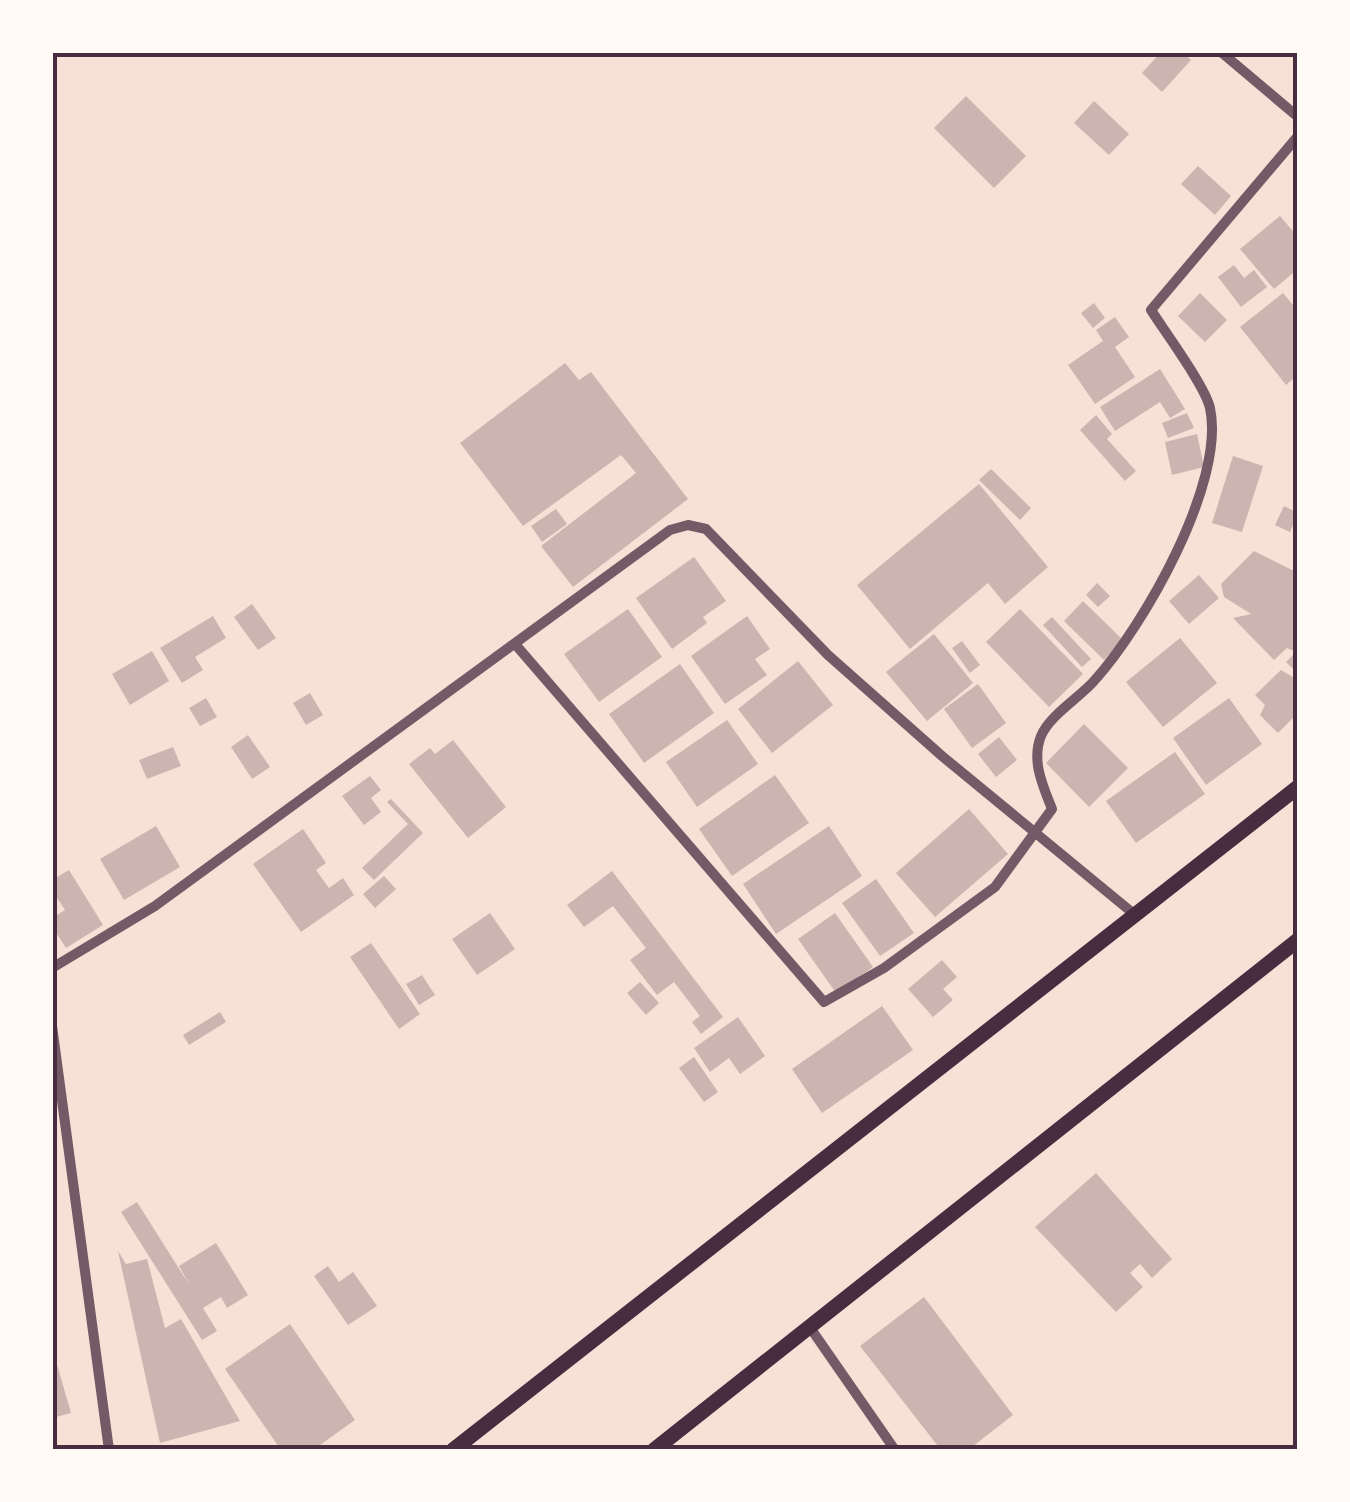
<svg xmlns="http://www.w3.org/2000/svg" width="1350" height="1502" font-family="'DM Sans',sans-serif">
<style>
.building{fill:#ccb4b1}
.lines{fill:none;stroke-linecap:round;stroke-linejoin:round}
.minor{stroke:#755966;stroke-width:10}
.primary{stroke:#4a2c40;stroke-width:15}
.neatline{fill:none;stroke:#4a2c40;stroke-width:4}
</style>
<rect width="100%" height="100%" fill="#f7e1d7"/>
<g class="building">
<polygon points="1161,52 1182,52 1191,60 1162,92 1142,73"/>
<polygon points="966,96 1026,156 994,188 934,128"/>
<polygon points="1094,101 1129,134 1109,155 1074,123"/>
<polygon points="1198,166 1231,196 1215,215 1181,184"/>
<polygon points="1280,216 1298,237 1298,269 1274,289 1240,249"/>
<polygon points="1234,265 1244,278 1254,270 1267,287 1241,307 1218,277"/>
<polygon points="1200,293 1227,320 1205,342 1178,316"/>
<polygon points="1283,293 1298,311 1298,375 1286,385 1240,327"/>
<polygon points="1094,303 1105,318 1093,328 1081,313"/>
<polygon points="1115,317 1129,337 1115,347 1135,377 1095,404 1068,365 1103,341 1096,330"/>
<polygon points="565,363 579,380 591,372 688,499 573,587 541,546 636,473 621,455 523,526 460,443"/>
<polygon points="1160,369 1185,409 1170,418 1160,402 1115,431 1100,407"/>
<polygon points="1187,413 1194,428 1168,438 1162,423"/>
<polygon points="1096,415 1112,434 1107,439 1136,471 1125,481 1080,430"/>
<polygon points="1197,434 1204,467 1172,475 1165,442"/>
<polygon points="1233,456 1263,466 1242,532 1212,523"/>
<polygon points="991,469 1031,508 1020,520 979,480"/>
<polygon points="979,484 1048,567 1005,604 988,583 910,649 857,585"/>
<polygon points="1284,506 1298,513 1290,532 1275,525"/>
<polygon points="556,509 567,524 542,542 531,526"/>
<polygon points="1254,551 1298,573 1298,674 1286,662 1296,652 1287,648 1274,660 1233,618 1251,614 1224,597 1221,584"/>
<polygon points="694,557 726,601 703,617 707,623 672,649 636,598"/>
<polygon points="1199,575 1219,598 1189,624 1169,601"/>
<polygon points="1097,583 1110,596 1098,607 1086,595"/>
<polygon points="1083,601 1123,640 1104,660 1064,621"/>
<polygon points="252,604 276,638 258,650 234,617"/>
<polygon points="628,609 662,657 599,702 564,654"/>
<polygon points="1020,609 1083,674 1049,707 986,642"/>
<polygon points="213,616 226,638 195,657 203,670 182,683 160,648"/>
<polygon points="747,616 770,649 755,659 767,675 725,704 691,656"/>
<polygon points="1052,617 1091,659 1082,667 1043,625"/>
<polygon points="934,634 973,683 927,721 886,672"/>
<polygon points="1180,638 1217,683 1163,727 1126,682"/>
<polygon points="962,641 980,665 970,673 952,648"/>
<polygon points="152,651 169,681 130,705 112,674"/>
<polygon points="798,661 833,705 772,753 738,709"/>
<polygon points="680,664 714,713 644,763 609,714"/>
<polygon points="1281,670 1298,680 1298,713 1278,733 1260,715 1265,705 1255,695"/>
<polygon points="978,684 1006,723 972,748 944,709"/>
<polygon points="310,693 323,715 306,725 293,703"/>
<polygon points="206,698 217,717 200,726 189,708"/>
<polygon points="1229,698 1262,744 1206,785 1173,738"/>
<polygon points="727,720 758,764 697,807 666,762"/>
<polygon points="1084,724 1128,768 1089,807 1046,763"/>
<polygon points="248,735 270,767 252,779 231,747"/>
<polygon points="999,737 1017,760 996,777 978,754"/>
<polygon points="453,740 506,807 468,838 409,764 430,748 435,754"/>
<polygon points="173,747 181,766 147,779 139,760"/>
<polygon points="1175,752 1205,794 1136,843 1106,801"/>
<polygon points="775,775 809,823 732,876 699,829"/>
<polygon points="370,776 381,790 371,798 381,812 364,825 342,796"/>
<polygon points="391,799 423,833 374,880 362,868 408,824 387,802"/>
<polygon points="969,809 1008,854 935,917 896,873"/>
<polygon points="156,826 180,867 124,900 100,859"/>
<polygon points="829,826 862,876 776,934 743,884"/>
<polygon points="303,829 326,863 316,870 329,888 343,878 354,895 301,932 253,864"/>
<polygon points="69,870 103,925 66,948 52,926 52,918 65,910 52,890 52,880"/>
<polygon points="612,871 723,1017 701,1034 692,1022 700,1016 674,982 657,995 630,960 646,948 613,906 584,927 567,905"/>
<polygon points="384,876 396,889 375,908 363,894"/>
<polygon points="876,879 914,933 880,956 842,903"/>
<polygon points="490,913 515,949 477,975 452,939"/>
<polygon points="835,913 873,967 836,993 798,939"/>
<polygon points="371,943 420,1014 399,1029 350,957"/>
<polygon points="942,960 957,977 943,989 953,1000 933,1017 908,989"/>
<polygon points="422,975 435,995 419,1005 406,984"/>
<polygon points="640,982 659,1003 646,1015 627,993"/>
<polygon points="882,1006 913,1050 822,1113 792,1069"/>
<polygon points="220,1012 226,1022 189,1045 183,1035"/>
<polygon points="738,1017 765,1056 740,1074 729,1058 710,1072 694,1048"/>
<polygon points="694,1057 718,1092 704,1102 679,1068"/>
<polygon points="1096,1173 1172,1259 1152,1278 1140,1264 1130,1273 1143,1287 1116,1312 1035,1227"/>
<polygon points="137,1202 190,1286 179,1266 216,1243 248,1295 227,1308 221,1297 203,1308 217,1331 202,1340 121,1212"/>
<polygon points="118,1251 126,1264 147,1259 165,1328 181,1319 240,1421 160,1443"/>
<polygon points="328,1266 339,1282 353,1272 377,1306 348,1325 314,1276"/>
<polygon points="924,1297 1013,1415 968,1450 941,1450 860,1346"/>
<polygon points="290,1324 355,1420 313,1450 281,1450 225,1369"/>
<polygon points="56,1361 71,1413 52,1418 52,1362"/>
</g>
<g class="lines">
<g class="minor">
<polyline points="1221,52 1298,117"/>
<path d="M515,644L824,1002L884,968L995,887L1052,809C1043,786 1031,761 1041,736C1049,716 1079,698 1094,681C1143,627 1226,483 1210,408C1205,386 1165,332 1151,310L1298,136"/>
<polyline points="52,968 155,906 670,530 688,525 706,529 828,655 942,756 1134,914"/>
<polyline points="52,1026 109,1450"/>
<polyline points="809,1326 895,1450"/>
</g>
<g class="primary">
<polyline points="453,1450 1298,787"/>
<polyline points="654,1450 1298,940"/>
</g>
</g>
<rect width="1350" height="1502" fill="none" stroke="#fffaf5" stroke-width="110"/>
<rect x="55" y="55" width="1240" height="1392" class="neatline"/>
</svg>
